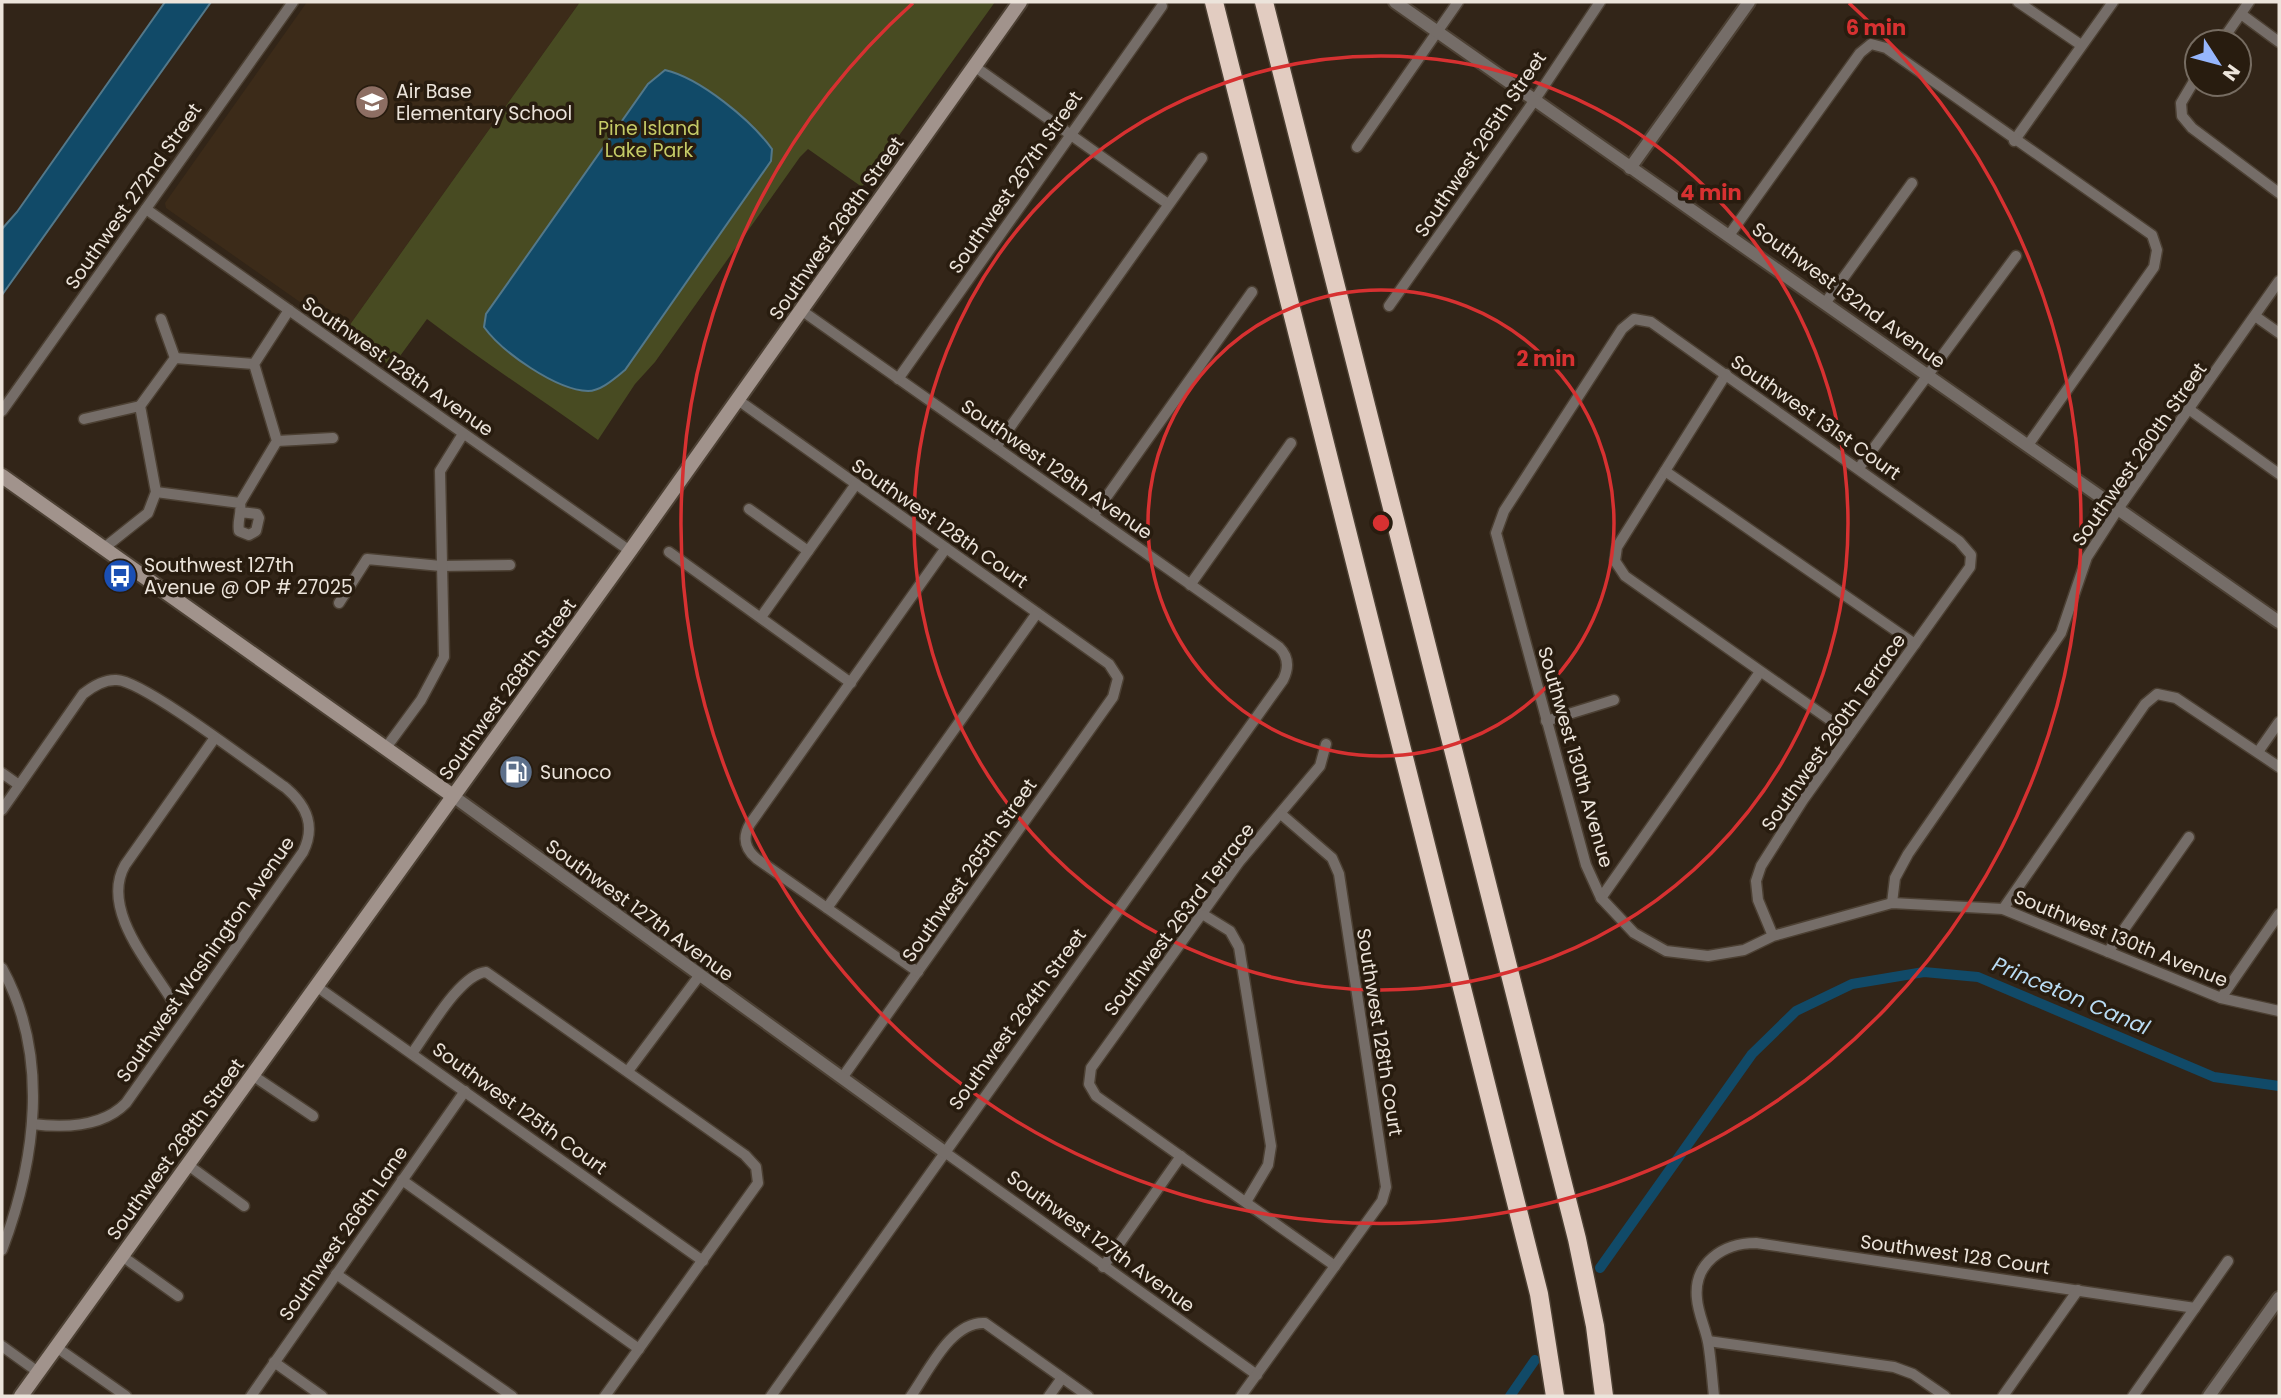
<svg xmlns="http://www.w3.org/2000/svg" width="2281" height="1398" font-family="Poppins,sans-serif">
<style>
.built{fill:#3c2b19}
.green{fill:#484b22}
.water{fill:#114a68;stroke:#53788a;stroke-width:2}
.lines{fill:none;stroke-linecap:round;stroke-linejoin:round}
.canal{stroke:#114a68;stroke-width:10}
.minor-casing{stroke:#4c4033;stroke-width:13}
.tertiary-casing{stroke:#4c4033;stroke-width:16}
.secondary-casing{stroke:#4c4033;stroke-width:18}
.motorway-casing{stroke:#4c4033;stroke-width:21}
.minor{stroke:#756d68;stroke-width:10}
.tertiary{stroke:#756d68;stroke-width:12}
.secondary{stroke:#a1938c;stroke-width:14}
.motorway{stroke:#e2ccc1;stroke-width:18}
.ring{fill:none;stroke:#d73131;stroke-width:3.5}
.labels{text-anchor:middle;stroke-width:7;stroke-linejoin:round;paint-order:stroke}
.poi-label{font-size:19px;fill:#ece4db;stroke:#281c0f;text-anchor:start}
.park-label{font-size:19px;fill:#c5cb67;stroke:#281c0f}
.street-label{font-size:19px;fill:#ece4db;stroke:#281c0f}
.water-label{font-size:21px;font-style:italic;fill:#b9dcf4;stroke:#281c0f}
.centre{fill:#d73131;stroke:#281c0f;stroke-width:3.5}
.ring-label{font-size:21px;text-anchor:middle;font-weight:bold;fill:#d73131;stroke:#281c0f;stroke-width:7;stroke-linejoin:round;paint-order:stroke}
</style>
<rect width="100%" height="100%" fill="#322518"/>
<polygon class="built" points="307,2 580,2 344,333 166,208 165,203"/>
<path class="green" d="M580,2H995L862,187L808,149L800,157L655,362L635,384L598,440C541,399 482,361 427,319L392,367L344,333Z"/>
<g class="water">
<polygon points="165,2 211,2 2,295 2,229 17,212"/>
<path d="M665,70C700,78 751,120 772,149L771,161L625,370C615,378 601,391 588,391C556,390 502,352 484,327L486,314L648,84Z"/>
</g>
<g class="lines">
<g class="canal">
<polyline points="1600,1268 1752,1054 1796,1011 1852,984 1924,972 1978,977 2214,1077 2279,1086"/>
<polyline points="1510,1396 1535,1360"/>
</g>
<g class="minor-casing">
<g id="minor">
<polyline points="2018,2 2081,45"/>
<polyline points="2241,14 2279,42"/>
<polyline points="2221,42 2249,2"/>
<polyline points="974,66 1168,204"/>
<polyline points="2197,76 2181,103 2182,116 2192,128 2279,193"/>
<polyline points="2014,141 2113,2"/>
<polyline points="1357,147 1458,2"/>
<polyline points="146,209 630,551"/>
<polyline points="1730,234 1860,53 1871,44 1886,48 2152,235 2157,250 2154,267 2028,445"/>
<polyline points="1826,302 1912,183"/>
<polyline points="1389,306 1534,101 1600,2"/>
<polyline points="2255,316 2279,333"/>
<polyline points="175,358 254,364"/>
<polyline points="1726,374 1617,547 1615,561 1625,576 1850,734"/>
<polyline points="898,379 1162,6"/>
<polyline points="738,400 1109,664 1118,678 1113,697 842,1078"/>
<polyline points="2190,410 2279,474"/>
<polyline points="2,411 293,2"/>
<polyline points="84,419 140,406 175,358 161,319"/>
<polyline points="277,441 333,438"/>
<polyline points="996,447 1202,158"/>
<polyline points="1859,468 2016,256"/>
<polyline points="1665,471 1915,644"/>
<path d="M156,492L240,503C242,514 237,520 239,531L249,535L256,531L259,518L257,514L241,512"/>
<polyline points="240,503 277,441 254,364 289,310"/>
<polyline points="749,509 808,551"/>
<polyline points="1093,516 1252,292"/>
<polyline points="104,548 148,513 156,492 140,406"/>
<polyline points="669,552 851,683"/>
<polyline points="1190,585 1291,443"/>
<polyline points="339,603 367,559 441,566 510,565"/>
<polyline points="761,617 856,484"/>
<polyline points="1546,721 1614,700"/>
<polyline points="1326,744 1320,766 1239,862 1091,1068 1089,1084 1096,1096 1335,1266"/>
<polyline points="385,749 421,700 444,657 440,471 463,434"/>
<polyline points="2258,752 2279,722"/>
<polyline points="2,773 19,785"/>
<path d="M2,810L83,694C93,686 104,679 117,680C144,681 257,768 286,788C307,806 316,826 303,852L126,1103C103,1127 64,1128 32,1124"/>
<polyline points="1601,898 1760,672"/>
<polyline points="1892,903 1895,878 1908,854 2061,633 2087,557 2118,509 2279,281"/>
<polyline points="827,908 1037,613"/>
<polyline points="2003,909 2145,704 2157,694 2176,698 2279,767"/>
<polyline points="1204,915 1230,931 1239,947 1271,1146 1268,1165 1246,1202"/>
<polyline points="1773,936 1758,900 1756,881 1761,866 1803,800 1970,567 1971,555 1959,541 1651,322 1634,319 1622,329 1504,511 1496,533 1586,865 1601,898 1634,933 1666,951 1708,956 1744,950 1773,936 1892,903 2003,909 2221,998 2279,1011"/>
<polyline points="2108,952 2189,837"/>
<path d="M2,968C50,1056 36,1160 2,1250"/>
<path d="M918,972L757,859C745,849 742,838 750,824L946,548"/>
<polyline points="316,986 703,1261"/>
<polyline points="2221,998 2279,914"/>
<path d="M173,1002C150,964 100,909 125,865L214,739"/>
<path d="M413,1052C428,1032 460,974 486,972L745,1155L756,1167L758,1183L605,1396"/>
<polyline points="628,1071 699,976"/>
<polyline points="252,1075 313,1116"/>
<polyline points="946,1153 1257,1375"/>
<polyline points="188,1165 244,1206"/>
<polyline points="402,1180 639,1349"/>
<polyline points="122,1256 178,1296"/>
<polyline points="1103,1267 1181,1156"/>
<polyline points="336,1274 512,1396"/>
<polyline points="1708,1341 1894,1367 1913,1374 1945,1396"/>
<polyline points="2,1346 38,1372"/>
<polyline points="56,1347 126,1396"/>
<polyline points="274,1362 322,1396"/>
<polyline points="251,1396 465,1091"/>
<path d="M771,1396L1283,680C1289,668 1289,657 1279,647L801,310"/>
<path d="M911,1396C929,1371 951,1321 985,1323L1088,1396"/>
<polyline points="1049,1396 1062,1378"/>
<polyline points="1241,1396 1382,1201 1386,1187 1339,874 1332,858 1281,814"/>
<path d="M1714,1396C1712,1378 1711,1359 1708,1342C1705,1327 1698,1313 1697,1299C1693,1263 1723,1243 1756,1243L2195,1308"/>
<polyline points="2003,1396 2078,1290"/>
<polyline points="2133,1396 2228,1261"/>
</g>
</g>
<g class="tertiary-casing">
<g id="tertiary">
<polyline points="1395,2 2279,622"/>
<polyline points="1630,168 1749,2"/>
<polyline points="453,796 946,1153"/>
<polyline points="2209,1396 2279,1298"/>
</g>
</g>
<g class="secondary-casing">
<g id="secondary">
<polyline points="2,476 453,796"/>
<polyline points="21,1396 630,551 1020,2"/>
</g>
</g>
<g class="motorway-casing">
<g id="motorway">
<polyline points="1214,2 1539,1294 1555,1396"/>
<polyline points="1264,2 1577,1239 1595,1326 1604,1396"/>
</g>
</g>
<use href="#minor" class="minor"/>
<use href="#tertiary" class="tertiary"/>
<use href="#secondary" class="secondary"/>
<use href="#motorway" class="motorway"/>
</g>
<g class="ring">
<circle cx="1381" cy="523" r="233"/>
<circle cx="1381" cy="523" r="467"/>
<path d="M1849 3A700 700 0 1 1 913 3"/>
</g>
<defs>
<g id="school-disc" transform="scale(1.75)"><circle r="9.5" fill="#8d6e63" stroke="#281c0f"/><path d="M0-5L7-2L0 1L-7-2ZM-4 1L0 2.5L4 1V4Q0 6-4 4Z" fill="#fff"/></g>
<g id="bus-disc" transform="scale(1.75)"><circle r="9.5" fill="#1a4fb4" stroke="#281c0f"/><path d="M-5-6H5V4H4V6H2V4H-2V6H-4V4H-5ZM-3.5-4V0h7V-4ZM-3.5 1.2v1.5H-2V1.2ZM2 1.2v1.5H3.5V1.2Z" fill="#fff"/></g>
<g id="fuel-disc" transform="scale(1.75)"><circle r="9.5" fill="#5c6f8a" stroke="#281c0f"/><path d="M-5.5-6h7V0h2V4h1.3V-2.5L3-4.5l.8-.8L6-3V5H2.5V1h-1V6h-7ZM-4.2-4.7v3.2H.2V-4.7Z" fill="#fff"/></g>
</defs>
<g fill-rule="evenodd">
<use href="#school-disc" x="372" y="102"/>
<use href="#bus-disc" x="120" y="576"/>
<use href="#fuel-disc" x="516" y="772"/>
</g>
<g class="labels">
<g class="poi-label">
<text x="396" y="98">Air Base<tspan x="396" dy="22">Elementary School</tspan></text>
<text x="144" y="572">Southwest 127th<tspan x="144" dy="22">Avenue @ OP # 27025</tspan></text>
<text x="540" y="779">Sunoco</text>
</g>
<g class="park-label">
<text x="649" y="135">Pine Island<tspan x="649" dy="22">Lake Park</tspan></text>
</g>
<g class="street-label">
<text transform="translate(1480 144) rotate(-56)" y="7">Southwest 265th Street</text>
<text transform="translate(1015 182) rotate(-55)" y="7">Southwest 267th Street</text>
<text transform="translate(133 196) rotate(-55)" y="7">Southwest 272nd Street</text>
<text transform="translate(836 228) rotate(-55)" y="7">Southwest 268th Street</text>
<text transform="translate(1849 295) rotate(36)" y="7">Southwest 132nd Avenue</text>
<text transform="translate(398 366) rotate(35)" y="7">Southwest 128th Avenue</text>
<text transform="translate(1816 417) rotate(35)" y="7">Southwest 131st Court</text>
<text transform="translate(2139 454) rotate(-55)" y="7">Southwest 260th Street</text>
<text transform="translate(1057 469) rotate(35)" y="7">Southwest 129th Avenue</text>
<text transform="translate(940 523) rotate(35)" y="7">Southwest 128th Court</text>
<text transform="translate(507 689) rotate(-54)" y="7">Southwest 268th Street</text>
<text transform="translate(1833 732) rotate(-55)" y="7">Southwest 260th Terrace</text>
<text transform="translate(1576 757) rotate(74)" y="7">Southwest 130th Avenue</text>
<text transform="translate(969 870) rotate(-55)" y="7">Southwest 265th Street</text>
<text transform="translate(640 910) rotate(36)" y="7">Southwest 127th Avenue</text>
<text transform="translate(1179 919) rotate(-53)" y="7">Southwest 263rd Terrace</text>
<text transform="translate(2121 938) rotate(22)" y="7">Southwest 130th Avenue</text>
<text transform="translate(205 959) rotate(-55)" y="7">Southwest Washington Avenue</text>
<text transform="translate(1017 1019) rotate(-54)" y="7">Southwest 264th Street</text>
<text transform="translate(1380 1032) rotate(81)" y="7">Southwest 128th Court</text>
<text transform="translate(520 1108) rotate(36)" y="7">Southwest 125th Court</text>
<text transform="translate(175 1149) rotate(-54)" y="7">Southwest 268th Street</text>
<text transform="translate(343 1233) rotate(-55)" y="7">Southwest 266th Lane</text>
<text transform="translate(1101 1241) rotate(36)" y="7">Southwest 127th Avenue</text>
<text transform="translate(1955 1254) rotate(8)" y="7">Southwest 128 Court</text>
</g>
<g class="water-label">
<text transform="translate(2071 996) rotate(23)" y="7">Princeton Canal</text>
</g>
</g>
<circle cx="1381" cy="523" r="10" class="centre"/>
<g class="ring-label">
<text x="1876" y="35">6 min</text>
<text x="1711" y="200">4 min</text>
<text x="1546" y="366">2 min</text>
</g>
<rect width="2281" height="1398" fill="none" stroke="#ece4db" stroke-width="7"/>
<g transform="translate(2218 63) rotate(126)"><circle r="33" fill="#281c0f" stroke="#766c61" stroke-width="2"/>
<path d="M0-5L12 26L0 18L-12 26Z" fill="#96b6fd"/>
<text y="-10" font-size="19" font-weight="bold" text-anchor="middle" fill="#ece4db">N</text>
</g>
</svg>
